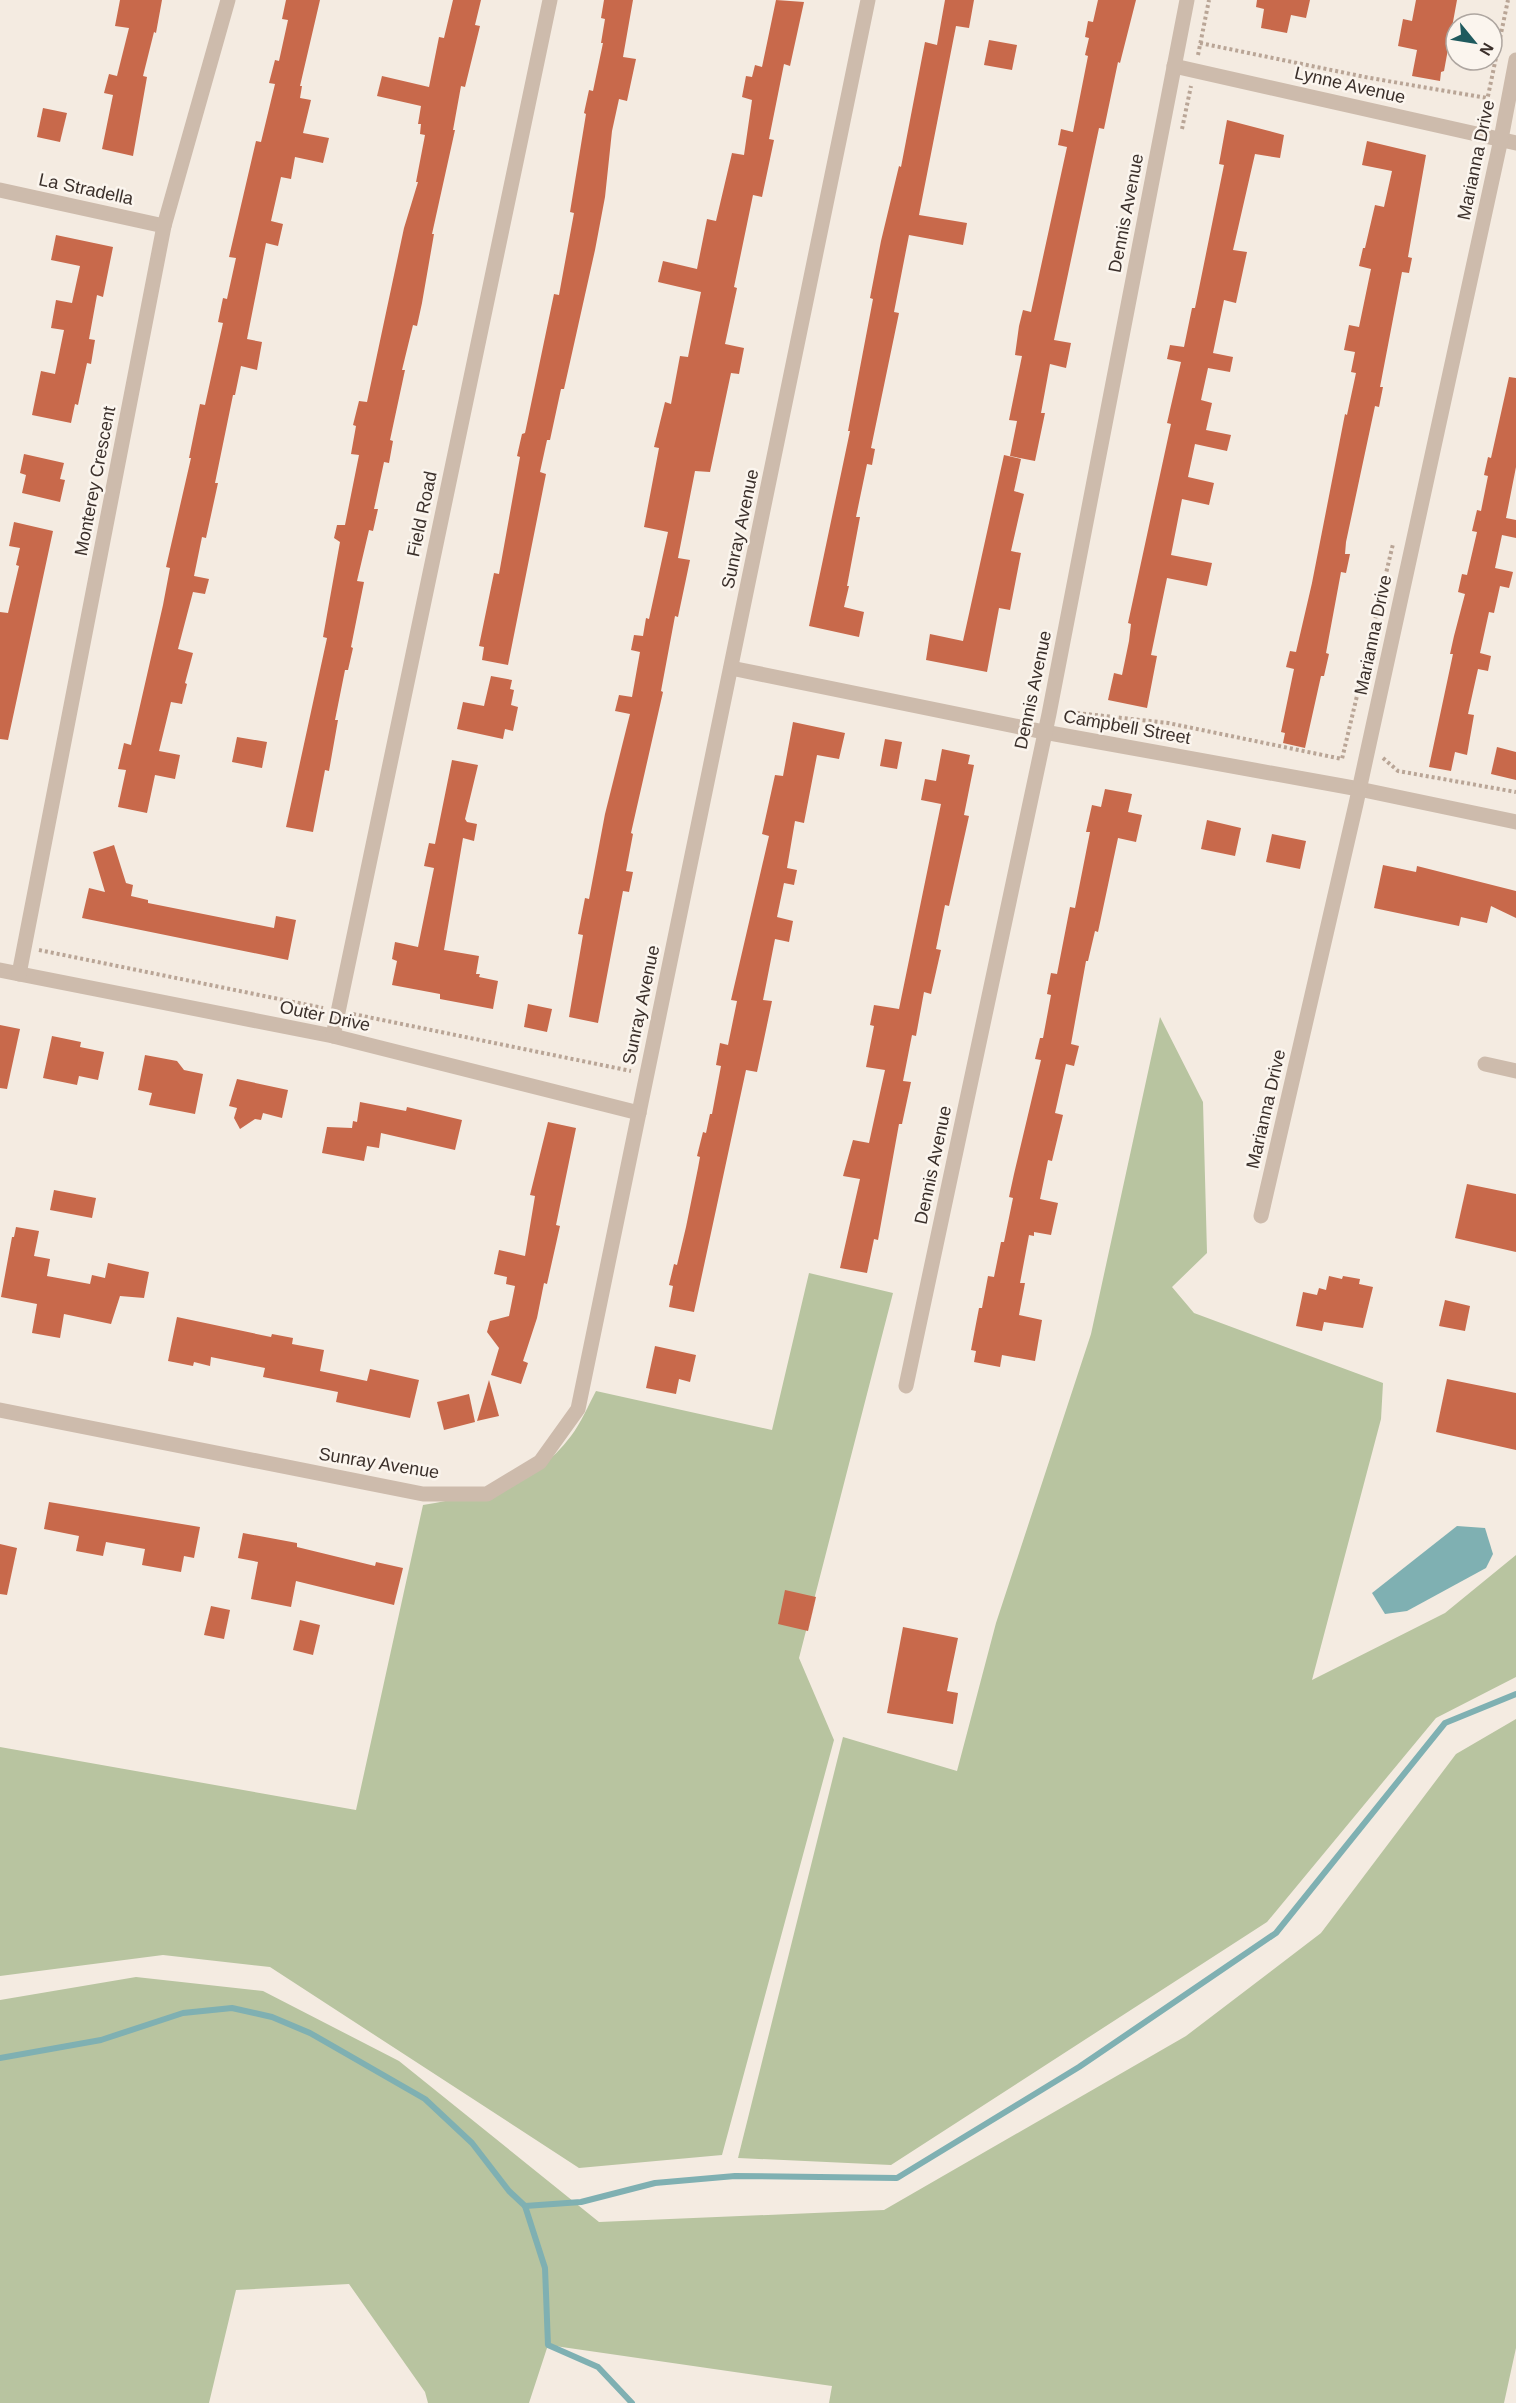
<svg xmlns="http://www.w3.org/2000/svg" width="1516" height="2403" font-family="Helvetica,sans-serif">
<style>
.green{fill:#b8c4a0}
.water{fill:#7fb0b2}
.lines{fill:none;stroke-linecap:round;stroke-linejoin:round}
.stream{stroke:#7fb0b2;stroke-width:6}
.building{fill:#c8694b}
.path{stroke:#b9a596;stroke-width:4;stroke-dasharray:3 3;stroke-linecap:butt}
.minor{stroke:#cdbbac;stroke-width:15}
.labels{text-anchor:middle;stroke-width:5;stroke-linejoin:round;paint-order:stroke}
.street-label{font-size:18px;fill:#3b302b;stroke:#fbf5ee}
</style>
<rect width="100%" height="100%" fill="#f4ebe1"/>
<g class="green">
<polygon points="1160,1017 1203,1102 1207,1253 1172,1287 1194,1313 1383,1383 1381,1419 1312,1680 1445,1613 1516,1555 1516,1677 1436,1718 1267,1922 891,2165 738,2158 843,1737 957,1771 996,1623 1091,1334"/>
<path d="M809,1273L893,1293L799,1658L834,1740L722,2155L579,2168L270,1967L163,1955L0,1976V1747L356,1810L423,1505C484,1494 531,1489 571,1436C581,1423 588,1406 596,1391L772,1430Z"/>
<polygon points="1516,1719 1516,2348 1504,2403 829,2403 832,2386 548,2345 529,2403 428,2403 425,2392 349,2284 236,2290 209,2403 0,2403 0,2000 136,1977 263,1991 399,2061 599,2222 884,2210 1186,2036 1321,1933 1456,1754"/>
</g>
<polygon class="water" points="1457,1526 1485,1528 1493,1554 1486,1568 1407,1611 1385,1614 1372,1593"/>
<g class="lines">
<g class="stream">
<polyline points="0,2058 101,2040 183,2013 232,2008 272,2017 310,2033 425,2099 472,2143 509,2191 525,2206"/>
<polyline points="632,2403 598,2367 548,2345 545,2268 525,2206 581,2202 655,2183 735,2176 897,2178 1079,2067 1276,1933 1445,1723 1516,1694"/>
</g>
</g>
<g class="building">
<polygon points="120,0 162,0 156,33 154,32 143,76 147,77 133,156 102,149 113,95 104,93 109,74 117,76 129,28 115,26"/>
<polygon points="286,0 320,0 300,86 302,86 300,98 311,100 303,133 329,138 323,163 295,157 291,179 281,177 271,221 283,224 278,246 266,243 247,339 262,342 257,370 241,366 235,395 233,395 215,483 218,483 206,538 202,537 194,576 209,579 205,594 193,592 178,649 193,653 185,683 187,684 182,704 171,702 159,751 180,755 175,779 155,775 147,813 118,807 126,770 118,769 124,743 131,745 163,605 170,568 166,567 191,458 189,458 200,404 205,405 223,323 218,322 223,298 227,299 236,258 229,257 256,141 261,142 275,84 269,83 275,60 279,61 288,20 282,19"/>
<polygon points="453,0 481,0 475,25 480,26 465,87 461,86 453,130 455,130 432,234 434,234 422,303 417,326 413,325 402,370 405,370 390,440 393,441 389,463 384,462 374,509 378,509 373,531 369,530 357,581 364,582 351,647 353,648 348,670 345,670 335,720 338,720 329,771 325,770 313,832 286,827 327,638 323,637 340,542 334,538 337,525 345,525 359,455 351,454 356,426 353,425 359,401 367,402 404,228 418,182 416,182 425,135 420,134 421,124 418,124 421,106 377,96 382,76 429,87 439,37 444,38"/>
<polygon points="604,0 633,0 623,57 636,59 627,101 619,99 612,131 605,197 595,250 564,389 561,389 550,440 547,440 540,472 546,474 508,665 482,660 484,647 479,646 494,573 499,574 520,457 517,456 522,434 525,433 554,294 559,295 574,213 570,212 586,114 584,113 589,90 593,91 603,43 601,43 605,19 601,18"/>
<polygon points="776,0 804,2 790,66 784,64 769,139 774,140 762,197 753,195 734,287 737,288 725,344 744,348 739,374 731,373 710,472 695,471 678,558 690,560 678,617 675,616 661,691 663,692 631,833 633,834 626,871 633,872 629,892 623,891 598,1023 569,1017 583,935 578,934 585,898 589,899 605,814 630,714 615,711 619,695 632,697 640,652 631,650 634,635 643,636 646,618 649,619 668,532 644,527 659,448 654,447 665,402 671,404 680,356 688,357 701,292 658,282 663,261 697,269 707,219 716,221 732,153 744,155 752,100 742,97 746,76 752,77 755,65 762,67"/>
<polygon points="945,0 974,0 969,28 956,26 919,215 967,223 963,245 909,235 894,312 899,313 871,448 875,449 872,465 867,464 856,517 860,517 847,586 849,586 844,607 864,612 859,637 809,626 850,431 848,431 873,299 870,298 881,241 899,166 901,167 925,42 937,45"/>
<polygon points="1098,0 1136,0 1120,63 1118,62 1104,129 1099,128 1054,340 1071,343 1066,368 1050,364 1041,413 1045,413 1035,461 1010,456 1017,421 1009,420 1022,356 1015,355 1019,326 1023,310 1031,312 1067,147 1058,145 1061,129 1073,132 1088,56 1085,55 1089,38 1085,37 1088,21 1093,22"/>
<polygon points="1257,0 1310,0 1306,18 1291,15 1287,33 1261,28 1264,9 1256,7"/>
<polygon points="1416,0 1457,0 1444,71 1441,72 1440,81 1412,76 1417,50 1398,46 1403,19 1412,21"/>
<polygon points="989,40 1017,45 1012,70 984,65"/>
<polygon points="43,108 67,113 60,142 37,137"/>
<polygon points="1227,120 1284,135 1280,158 1255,154 1233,250 1247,252 1236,303 1224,300 1213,353 1233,357 1230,372 1208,368 1201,400 1212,403 1206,430 1231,435 1227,451 1195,444 1188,477 1214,483 1209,505 1182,499 1171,555 1212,563 1207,586 1167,578 1151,655 1157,656 1147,708 1108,700 1114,673 1122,675 1129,641 1131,624 1128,623 1171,424 1167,423 1181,362 1167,359 1170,345 1184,347 1192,308 1195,308 1224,165 1219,164"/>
<polygon points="1367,141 1426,155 1408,257 1412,258 1409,273 1402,272 1380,387 1383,387 1379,407 1375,406 1346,542 1345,554 1350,554 1346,573 1341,572 1326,653 1329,654 1324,676 1321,676 1305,748 1283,743 1285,733 1281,732 1294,669 1286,667 1290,651 1296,652 1312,583 1345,414 1347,415 1356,373 1351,372 1355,352 1344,350 1349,325 1359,327 1371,269 1359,266 1363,248 1365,248 1375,205 1384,207 1392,171 1362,165"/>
<polygon points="56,235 113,247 103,297 97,295 89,339 95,340 91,364 87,363 78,405 75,404 71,423 32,415 41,371 55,374 64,330 51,328 56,300 72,303 80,266 51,260"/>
<polygon points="1509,377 1516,378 1516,467 1506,518 1516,520 1516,538 1502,535 1495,568 1513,572 1509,588 1500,586 1494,613 1489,612 1480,653 1491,656 1488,671 1478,669 1468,714 1474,715 1467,755 1455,752 1451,771 1429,767 1453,654 1450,654 1454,636 1465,594 1458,592 1462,574 1467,575 1477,532 1472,531 1477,510 1481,511 1488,476 1484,475 1488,457 1491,458"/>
<polygon points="24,454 64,463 60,479 65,480 60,502 22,493 26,475 20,473"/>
<polygon points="1004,455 1021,459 1014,491 1024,494 1011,551 1021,553 1010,610 999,608 987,672 926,660 930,634 963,641"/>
<polygon points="14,522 53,531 8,740 0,739 0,612 8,613 19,566 16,565 20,548 9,546"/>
<polygon points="491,676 512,680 510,689 514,690 511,705 518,707 513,731 505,729 503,739 457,729 463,702 484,706"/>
<polygon points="793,722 845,733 839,759 817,755 804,823 795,821 787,868 797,870 794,885 784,883 777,917 793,921 789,942 775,939 763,1000 772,1001 763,1044 757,1072 746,1070 694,1312 669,1307 673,1286 669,1285 674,1264 677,1265 686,1227 698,1168 700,1157 697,1156 703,1132 706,1133 710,1114 712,1114 721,1066 716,1065 720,1043 728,1045 737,1001 731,1000 769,836 762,834 775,775 783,776"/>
<polygon points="237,737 267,742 262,768 232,762"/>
<polygon points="885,739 902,742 897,769 880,766"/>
<polygon points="1497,747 1516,752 1516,780 1491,774"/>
<polygon points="942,749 970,755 968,764 974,765 964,815 969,816 949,906 945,905 936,949 941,950 931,994 924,992 916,1036 912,1035 903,1081 911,1082 902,1124 899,1124 878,1240 874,1239 867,1273 840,1268 860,1179 843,1176 853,1140 869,1143 876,1111 885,1070 866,1067 874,1026 870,1025 874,1005 899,1009 941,804 921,800 925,779 936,781"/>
<polygon points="452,760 478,765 465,819 467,822 477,824 474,841 463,838 444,950 479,956 476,974 480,974 479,977 498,981 493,1009 440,999 440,994 392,985 397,961 392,959 395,942 418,947 434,868 424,866 429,843 435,844"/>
<polygon points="1105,789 1132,794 1128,812 1142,815 1136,842 1118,838 1098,932 1095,931 1088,961 1086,961 1071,1044 1079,1046 1074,1066 1066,1064 1055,1113 1063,1115 1052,1161 1048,1160 1040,1199 1058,1203 1051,1235 1034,1232 1034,1236 1029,1235 1020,1283 1025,1283 1019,1315 1042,1320 1035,1361 1002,1355 1000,1367 974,1362 976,1351 971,1350 979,1308 982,1308 988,1276 994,1277 1001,1242 1004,1242 1013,1198 1009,1197 1014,1174 1041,1060 1035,1059 1040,1038 1043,1038 1051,995 1047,994 1051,973 1057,974 1070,907 1075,908 1090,832 1086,832 1092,805 1101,807"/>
<polygon points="1207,820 1241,828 1235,856 1201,849"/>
<polygon points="1272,834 1306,841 1300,869 1266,862"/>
<polygon points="114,845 126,883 133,885 131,896 148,900 148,903 274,928 276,916 296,920 288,960 82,918 89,888 105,892 93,852"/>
<polygon points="1383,865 1416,872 1417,866 1516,891 1516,918 1491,906 1487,923 1461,917 1459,926 1374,908"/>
<polygon points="528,1004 552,1009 547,1032 524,1027"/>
<polygon points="0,1025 20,1029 7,1089 0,1088"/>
<polygon points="52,1036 81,1042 80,1047 104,1052 98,1080 79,1076 77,1085 43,1078"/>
<polygon points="145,1055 177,1061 184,1070 203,1074 195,1114 149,1105 152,1093 138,1090"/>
<polygon points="237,1079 288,1090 282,1118 263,1113 261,1120 255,1119 240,1129 234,1118 237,1108 229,1106"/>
<polygon points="360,1102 406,1111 407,1107 462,1120 455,1150 381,1133 379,1148 367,1146 364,1161 322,1153 327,1127 352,1128 353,1121 357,1122"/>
<polygon points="548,1122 576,1128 556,1225 560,1226 547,1284 544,1283 537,1318 523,1361 528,1363 521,1384 491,1375 499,1348 487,1332 490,1321 509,1316 515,1286 506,1284 507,1277 494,1274 499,1250 525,1256 535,1196 530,1195"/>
<polygon points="1467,1184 1516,1194 1516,1252 1455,1238"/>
<polygon points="54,1190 96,1198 92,1218 50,1210"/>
<polygon points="16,1227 39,1231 34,1256 50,1259 47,1276 90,1284 92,1275 105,1278 108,1263 149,1272 144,1298 120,1296 111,1324 64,1314 60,1338 32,1333 37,1304 1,1297 12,1237 14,1237"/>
<polygon points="1329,1276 1342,1279 1343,1276 1360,1279 1359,1284 1373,1287 1363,1328 1324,1322 1322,1331 1296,1326 1303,1292 1317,1295 1319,1288 1326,1290"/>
<polygon points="1445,1300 1470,1306 1465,1331 1439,1326"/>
<polygon points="177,1317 271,1337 272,1334 293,1338 292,1344 324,1350 320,1371 367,1381 370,1369 419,1380 410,1418 336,1402 338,1392 263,1377 265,1368 211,1357 210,1366 194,1362 193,1366 168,1361"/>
<polygon points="655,1346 696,1355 690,1382 679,1379 676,1394 646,1388"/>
<polygon points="1447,1379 1516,1393 1516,1450 1436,1432"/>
<polygon points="489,1380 499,1416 477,1421"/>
<polygon points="469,1394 475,1422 444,1430 437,1402"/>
<polygon points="49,1502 200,1527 194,1558 184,1556 181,1572 142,1565 145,1549 106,1542 103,1556 76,1551 79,1536 44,1529"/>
<polygon points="243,1533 297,1543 297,1547 375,1566 376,1562 403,1568 394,1605 296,1581 291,1607 251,1599 258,1562 238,1558"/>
<polygon points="0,1544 17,1548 7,1595 0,1594"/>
<polygon points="785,1590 816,1597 808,1631 778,1624"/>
<polygon points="211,1606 230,1610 224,1639 204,1635"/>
<polygon points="300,1620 320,1625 313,1655 293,1650"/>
<polygon points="903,1627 958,1638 947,1691 958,1693 953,1724 887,1713"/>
</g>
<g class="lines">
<g class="path">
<polyline points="1200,43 1370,78 1487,98"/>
<polyline points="1198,55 1209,0"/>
<polyline points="1483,120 1508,0"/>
<polyline points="1182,129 1191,86"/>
<polyline points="1464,217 1477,151"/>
<polyline points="1068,709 1068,712 1168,723 1342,759 1393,544"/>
<polyline points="1383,758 1398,771 1516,792"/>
<polyline points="39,950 323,1008"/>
<polyline points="353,1014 631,1071"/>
</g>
<g class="minor">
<polyline points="1174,66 1516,143"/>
<polyline points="0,190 164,226"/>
<polyline points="731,668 1044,732 1359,789 1516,822"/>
<polyline points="0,970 333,1036 639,1113"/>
<polyline points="19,974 164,226 228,0"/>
<polyline points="333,1036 550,0"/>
<polyline points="1485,1064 1516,1071"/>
<polyline points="1261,1216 1356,804 1501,139 1516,60"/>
<polyline points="906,1386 1049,714 1187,0"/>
<polyline points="0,1410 423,1494 487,1494 540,1462 578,1409 868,0"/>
</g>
</g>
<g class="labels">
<g class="street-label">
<text transform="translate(1350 85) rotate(13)" y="6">Lynne Avenue</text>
<text transform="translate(1476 160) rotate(-78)" y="6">Marianna Drive</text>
<text transform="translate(86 189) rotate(12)" y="6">La Stradella</text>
<text transform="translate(1126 213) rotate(-79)" y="6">Dennis Avenue</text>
<text transform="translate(95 481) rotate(-79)" y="6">Monterey Crescent</text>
<text transform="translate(422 514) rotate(-78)" y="6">Field Road</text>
<text transform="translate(740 529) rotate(-78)" y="6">Sunray Avenue</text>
<text transform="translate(1373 635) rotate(-78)" y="6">Marianna Drive</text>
<text transform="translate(1033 690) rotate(-78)" y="6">Dennis Avenue</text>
<text transform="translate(1127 727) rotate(10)" y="6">Campbell Street</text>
<text transform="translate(641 1005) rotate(-78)" y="6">Sunray Avenue</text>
<text transform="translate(325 1016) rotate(12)" y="6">Outer Drive</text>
<text transform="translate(1266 1109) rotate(-77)" y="6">Marianna Drive</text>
<text transform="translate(933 1165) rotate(-78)" y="6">Dennis Avenue</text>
<text transform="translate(379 1463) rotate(9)" y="6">Sunray Avenue</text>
</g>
</g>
<g transform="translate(1474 42) rotate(120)"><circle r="28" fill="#fbf5ee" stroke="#aea6a0" stroke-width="1.5"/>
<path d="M0-4.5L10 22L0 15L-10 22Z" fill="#1f5a5e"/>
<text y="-9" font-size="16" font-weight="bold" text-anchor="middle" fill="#3b302b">N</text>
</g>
</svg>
